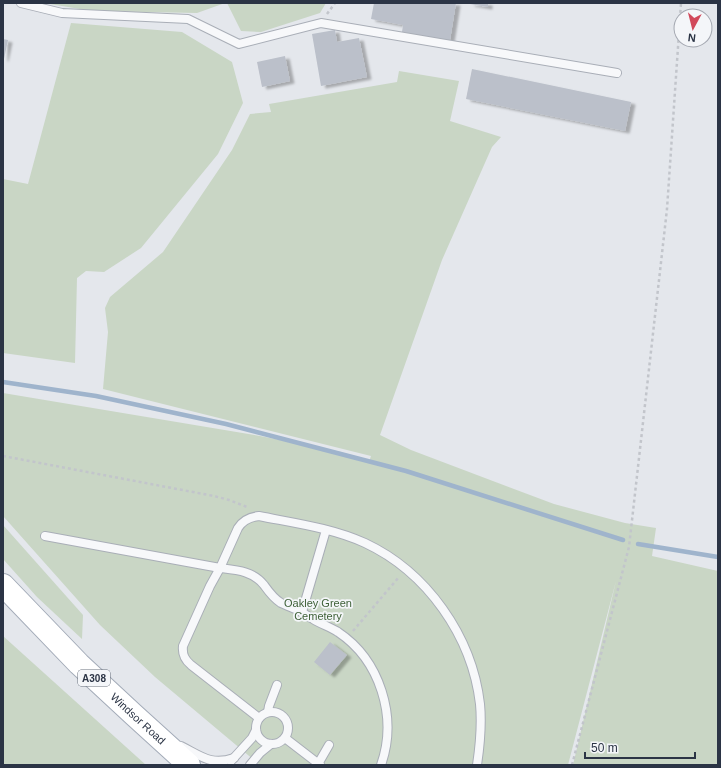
<svg xmlns="http://www.w3.org/2000/svg" width="721" height="768" font-family="Arial,sans-serif">
<style>
.green{fill:#c9d6c5}
.lines{fill:none;stroke-linecap:round;stroke-linejoin:round}
.stream{stroke:#9fb4cc;stroke-width:4.5}
.building{fill:#bbc0ca;filter:url(#shadow)}
.service-casing{stroke:#a9aeb7;stroke-width:10}
.primary-casing{stroke:#a3abb8;stroke-width:24}
.path{stroke:#c2c5cb;stroke-width:2.5;stroke-dasharray:3 3;stroke-linecap:butt}
.service{stroke:#f7f8fa;stroke-width:8}
.primary{stroke:#fff;stroke-width:22}
.labels{text-anchor:middle;stroke-width:3.5;stroke-linejoin:round;paint-order:stroke}
.shield{fill:#f4f6f9;stroke:#676e7b;stroke-width:1}
.shield-label{font-size:10px;font-weight:bold;fill:#2b3445}
.park-label{font-size:11px;fill:#3f6138;stroke:#f4f6f9}
.street-label{font-size:11px;fill:#2b3445;stroke:#f4f6f9}
</style>
<defs>
<filter id="shadow"><feDropShadow dx="4.5" dy="2.5" stdDeviation="1" flood-color="#0004"/></filter>
</defs>
<rect width="100%" height="100%" fill="#e4e7ec"/>
<g class="green">
<polygon points="44,3 225,3 197,13 92,11"/>
<polygon points="227,3 326,3 320,13 261,32 241,31"/>
<polygon points="71,23 182,32 232,62 243,103 218,154 141,248 104,272 86,271 77,278 75,363 3,353 3,179 28,184"/>
<polygon points="399,71 459,81 450,121 501,137 492,147 442,260 380,435 411,450 554,504 625,523 656,528 652,556 718,571 718,765 573,765 616,581 568,765 260,765 155,677 100,625 3,516 3,393 260,436 341,452 369,462 371,456 103,389 108,332 105,308 110,297 163,252 232,150 250,114 271,112 269,104 397,82"/>
<polygon points="3,525 83,615 82,639 37,597 3,559"/>
<polygon points="3,636 146,765 3,765"/>
</g>
<g class="lines">
<g class="stream">
<polyline points="3,382 96,396 226,424 406,471 623,540"/>
<polyline points="638,544 718,557"/>
</g>
</g>
<g class="building">
<polygon points="374,3 456,3 450,40 402,32 403,25 371,19"/>
<polygon points="470,3 488,3 488,7 470,4"/>
<polygon points="335,30 337,42 359,38 367,77 321,86 312,34"/>
<polygon points="3,39 8,40 4,59 3,59"/>
<polygon points="285,56 290,81 262,87 257,62"/>
<polygon points="472,69 631,102 625,131 466,99"/>
<polygon points="330,642 347,655 330,675 314,662"/>
</g>
<g class="lines">
<g class="service-casing">
<g id="service">
<polyline points="21,3 62,13 188,19 239,44 321,23 617,73"/>
<path d="M45,536L220,568C237,570 253,571 264,585C269,592 273,598 281,603C287,606 294,608 300,611C305,614 309,617 313,619C321,624 330,627 338,632C380,660 398,717 381,765"/>
<polyline points="302,612 326,530"/>
<circle cx="272" cy="728" r="16"/>
<polyline points="268,712 269,706 277,685"/>
<path d="M259,718L191,665C185,660 182,655 183,646L210,586L220,568L238,528C243,520 250,517 259,516C294,523 332,528 365,543C427,572 472,636 480,704C482,725 480,745 477,765"/>
<polyline points="285,738 320,765"/>
<path d="M181,746C201,756 211,766 234,758"/>
<polyline points="231,761 252,738 256,730"/>
<polyline points="318,764 329,745"/>
<polyline points="250,765 260,753 271,744"/>
</g>
</g>
<g class="primary-casing">
<g id="primary">
<path id="s1" d="M3,585L79,664L134,715L189,765"/>
</g>
</g>
<g class="path">
<polyline points="327,14 335,3"/>
<polyline points="3,456 214,496 229,500 247,507"/>
<polyline points="353,631 399,577"/>
<polyline points="572,765 629,547 667,209 681,3"/>
</g>
<use href="#service" class="service"/>
<use href="#primary" class="primary"/>
</g>
<g class="labels">
<rect class="shield" x="78" y="670" width="32" height="16" rx="3"/>
<g class="shield-label">
<text x="94" y="682">A308</text>
</g>
<g class="park-label">
<text x="318" y="607">Oakley Green<tspan x="318" dy="13">Cemetery</tspan></text>
</g>
<g class="street-label">
<text dy="4" stroke="none"><textPath href="#s1" startOffset="190">Windsor Road</textPath></text>
</g>
</g>
<rect width="721" height="768" fill="none" stroke="#2b3445" stroke-width="8"/>
<g transform="translate(693 28) rotate(187)"><circle r="19" fill="#f4f6f9" stroke="#a4a8b1"/>
<path d="M0-3L7 15L0 10L-7 15Z" fill="#d1495b"/>
<text y="-6" font-size="11" font-weight="bold" text-anchor="middle" fill="#2b3445">N</text>
</g>
<path d="M585 752v6h110v-6" fill="none" stroke="#2b3445" stroke-width="2"/>
<text x="591" y="752" font-size="12" fill="#2b3445" stroke="#f4f6f9" stroke-width="3" paint-order="stroke">50 m</text>
</svg>
